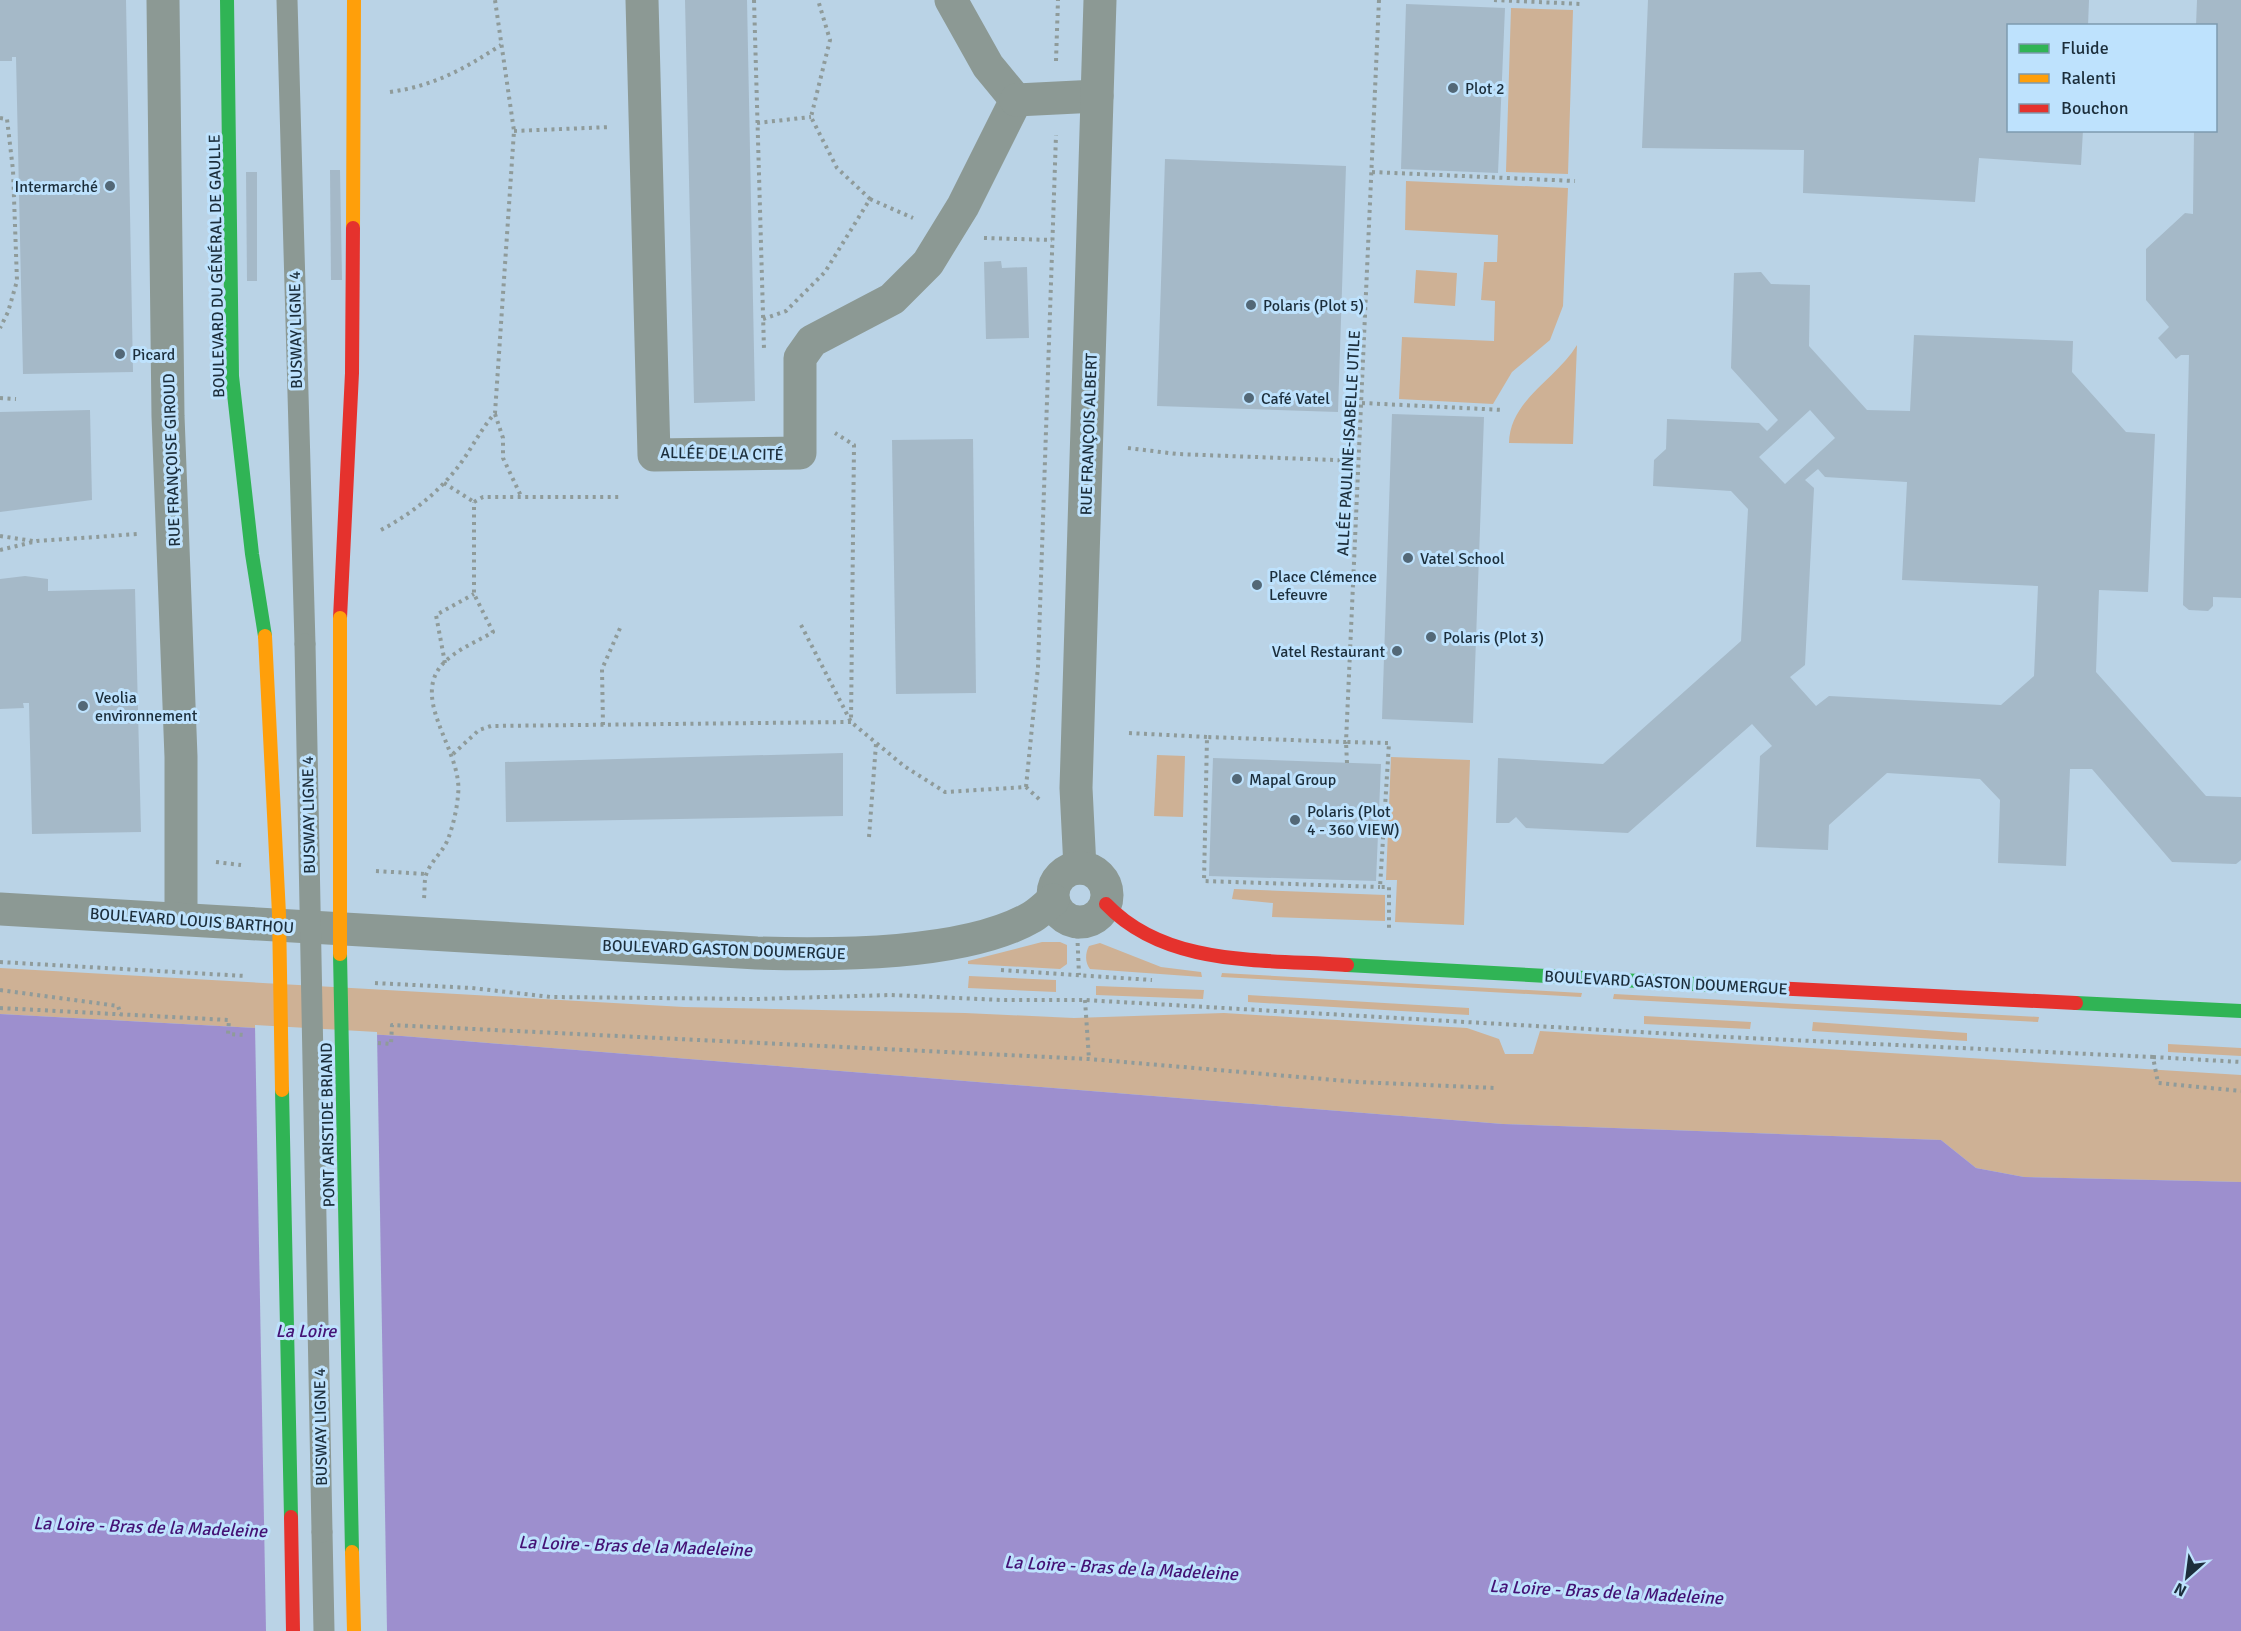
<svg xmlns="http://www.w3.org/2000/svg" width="2241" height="1631" font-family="Signika,sans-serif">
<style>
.green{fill:#ceb195}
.water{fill:#9d8fce}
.pier{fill:#bad3e6}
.building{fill:#a5b9c8;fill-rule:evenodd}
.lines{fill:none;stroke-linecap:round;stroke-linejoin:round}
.path{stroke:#8f9b9a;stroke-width:4;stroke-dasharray:3 4.5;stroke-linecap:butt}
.lane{stroke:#8c9994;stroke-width:21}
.street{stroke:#8c9994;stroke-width:33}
.fast{stroke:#30b455;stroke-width:14}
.slow{stroke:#ff9f0a;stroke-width:14}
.jam{stroke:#e5322d;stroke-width:14}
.lane-bridge{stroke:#8c9994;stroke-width:21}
.fast-bridge{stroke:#30b455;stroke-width:14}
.slow-bridge{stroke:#ff9f0a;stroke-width:14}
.jam-bridge{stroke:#e5322d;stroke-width:14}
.poi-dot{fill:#536877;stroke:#bee2fd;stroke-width:2}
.labels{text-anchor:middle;stroke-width:6;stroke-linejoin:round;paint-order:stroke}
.poi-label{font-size:16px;fill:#1c2e3b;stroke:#bee2fd;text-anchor:start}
.street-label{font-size:16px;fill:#1c2e3b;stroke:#bee2fd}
.water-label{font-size:18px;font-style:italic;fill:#441275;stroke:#bee2fd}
</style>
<rect width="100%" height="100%" fill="#bad3e6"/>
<g class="green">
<polygon points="1511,8 1573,10 1568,174 1506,172"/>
<polygon points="1406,181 1568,188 1563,306 1550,340 1512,372 1493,404 1399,399 1402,337 1494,341 1495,301 1481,300 1484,262 1497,262 1498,235 1405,230"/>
<polygon points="1416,270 1457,273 1455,306 1414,303"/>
<path d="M1577,345L1573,444L1509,443C1510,399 1557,379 1577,345Z"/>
<polygon points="1157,755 1185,756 1183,817 1154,816"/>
<polygon points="1391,757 1470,760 1464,925 1395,922 1397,880 1386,880"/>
<polygon points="1234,889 1385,895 1385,921 1272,917 1273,903 1232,899"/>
<polygon points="1042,942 1060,942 1067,945 1067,964 1060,969 968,964 968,961"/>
<path d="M1100,943L1161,967L1201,972L1202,977L1090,969C1085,963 1085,953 1089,946Z"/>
<polygon points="0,968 684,1007 965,1013 1074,1018 1224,1013 1467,1028 1499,1039 1505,1054 1533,1054 1540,1031 2241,1075 2241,1182 2024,1177 1976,1168 1941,1140 1503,1124 402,1036 0,1014"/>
<polygon points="1222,973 1582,993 1581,997 1221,977"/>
<polygon points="969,976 1056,980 1056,992 968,988"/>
<polygon points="1096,986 1204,990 1203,999 1096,995"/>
<polygon points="1614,994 2039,1017 2038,1022 1613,999"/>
<polygon points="1248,995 1469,1008 1469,1015 1248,1002"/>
<polygon points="1644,1016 1751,1022 1750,1029 1644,1024"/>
<polygon points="1813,1022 1967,1033 1967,1041 1812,1031"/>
<polygon points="2168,1044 2241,1048 2241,1056 2168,1052"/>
</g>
<polygon class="water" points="0,1014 402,1036 1503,1124 1941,1140 1976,1168 2024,1177 2241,1182 2241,1631 0,1631"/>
<polygon class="pier" points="255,1025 377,1032 387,1631 266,1631"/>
<g class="building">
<polygon points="0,0 126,0 133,372 23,374 16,57 12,57 12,61 0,61"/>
<polygon points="685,0 747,0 755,401 694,403"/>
<polygon points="1648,0 2089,0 2088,26 2008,26 2008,130 2083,130 2081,165 1979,158 1975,202 1803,193 1804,150 1642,148"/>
<polygon points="2197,0 2241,0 2241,598 2213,597 2213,606 2208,611 2189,610 2183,605 2189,355 2181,355 2176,359 2158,338 2169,327 2146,300 2146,249 2185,213 2193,214 2194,130 2216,130 2216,26 2196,26"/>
<polygon points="1406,4 1505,8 1498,173 1401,169"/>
<polygon points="1165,159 1346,166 1338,412 1157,406"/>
<polygon points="330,170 340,170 342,280 331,280"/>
<polygon points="246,172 257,172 257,281 247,281"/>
<polygon points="1001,261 1002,268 1027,267 1029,338 986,339 984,262"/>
<path d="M1761,272L1771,284L1810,285L1809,346L1867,410L1910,411L1914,335L2073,341L2072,372L2126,432L2155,434L2148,592L2099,590L2096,672L2206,796L2241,797V860L2236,864L2172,862L2092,769H2070L2066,866L1998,863L2000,800L1980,779L1887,773L1829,825L1828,850L1756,847L1760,756L1772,746L1752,724L1628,833L1526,828L1516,817L1509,823H1496L1498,758L1603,764L1741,641L1748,509L1731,491L1653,486L1654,460L1666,449L1667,419L1759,423L1767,431L1778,420L1731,368L1734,273ZM1810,410L1835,438L1785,484L1759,457ZM1818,469L1825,477L1907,482L1902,580L2038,586L2034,676L2001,705L1829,696L1816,706L1790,677L1805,665L1814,488L1805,480Z"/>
<polygon points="90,410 92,500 0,512 0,412"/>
<polygon points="1392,414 1484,417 1473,723 1382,719"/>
<polygon points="973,439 976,693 896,694 892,440"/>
<polygon points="25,576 48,579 48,591 135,589 141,832 32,834 29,703 23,703 24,708 0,709 0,579"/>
<polygon points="843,753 843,816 506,822 505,762"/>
<polygon points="1213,758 1381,764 1376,881 1209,876"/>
</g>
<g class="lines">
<g class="path">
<polyline points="754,0 764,349"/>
<polyline points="1379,0 1346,742 1207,737 1204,881 1380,887"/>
<polyline points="1494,0 1582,4"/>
<polyline points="1056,61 1058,0"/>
<path d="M390,92C434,86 464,69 501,45"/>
<polyline points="0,118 7,119 13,170 17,281 8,312 0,328"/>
<polyline points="757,123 811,117"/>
<polyline points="514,131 610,127"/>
<polyline points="1372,172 1575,181"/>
<polyline points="870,199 913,218"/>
<polyline points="984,238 1052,240"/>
<polyline points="763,319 786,311 825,272 870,199 837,168 811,117 830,40 818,0"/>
<polyline points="0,398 16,399"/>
<polyline points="1362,403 1503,410"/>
<polyline points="495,414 503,438 503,458 521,496"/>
<polyline points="1128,448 1177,454 1360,461"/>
<polyline points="444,483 474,502"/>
<polyline points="474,502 483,497 621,497"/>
<path d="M381,530C413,513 442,490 463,460C474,444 482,428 495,413L514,131L495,0"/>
<polyline points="0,536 33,541"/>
<polyline points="0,550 37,541 138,534"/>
<polyline points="801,625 851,722 904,766 945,792 1026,787 1040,800"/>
<polyline points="445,663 436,615 474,594"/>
<polyline points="603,725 602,669 621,626"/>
<polyline points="1129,733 1207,737"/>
<polyline points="453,754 479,730 491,726 851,722 854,445 835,433"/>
<polyline points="1347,763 1346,742 1389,743 1380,887 1389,887 1389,932"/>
<polyline points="1026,787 1038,667 1056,135"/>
<polyline points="869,837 876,744"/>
<polyline points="216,862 241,865"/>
<polyline points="376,871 426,874"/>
<path d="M424,898C425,890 424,881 426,875C430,862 443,852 448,839C453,826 457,809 458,795C464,748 400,692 453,655C465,646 480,640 493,632L474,594V502"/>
<polyline points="1077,928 1079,975"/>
<polyline points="0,962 245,976"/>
<polyline points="1001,970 1152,980"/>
<polyline points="375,983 472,988 551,997 756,999 891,995 1001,1000 1085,1000 1726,1037 2153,1057 2158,1083 2241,1091"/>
<polyline points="0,990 118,1006 121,1015"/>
<polyline points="1085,1000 1089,1059"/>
<polyline points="0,1008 229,1020 228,1034 245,1035"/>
<polyline points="378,1043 391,1044 392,1025 1089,1059 1358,1082 1495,1088"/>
<polyline points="2153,1057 2241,1062"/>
</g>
<g class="lane">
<polyline points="287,0 305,644"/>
<polyline points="322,1532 324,1631"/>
</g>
<g class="street">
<polyline points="163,0 168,416 181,757 181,919"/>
<polyline points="642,0 654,455 800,453 800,358 812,341 892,299 928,263 963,206 1016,100"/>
<polyline points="951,0 988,66 1016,100"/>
<polyline points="1016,100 1097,96"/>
<polyline points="1080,868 1076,788 1100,0"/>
<circle cx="1080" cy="895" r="27"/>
<path d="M0,909L757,953C833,955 965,956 1032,917C1040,912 1047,905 1053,900"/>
</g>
<g class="fast">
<polyline points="227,0 232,376 252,554 265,636"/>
<polyline points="1347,965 1732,986"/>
<polyline points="2076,1003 2241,1011"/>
</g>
<polyline class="slow" points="353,228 354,0"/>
<g class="jam">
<polyline points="340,618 352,373 353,228"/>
<path d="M1106,904C1167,968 1265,959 1347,965"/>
<polyline points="1732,986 2076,1003"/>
</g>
<polyline class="lane-bridge" points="305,644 322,1532"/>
<g class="fast-bridge">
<polyline points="340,954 352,1552"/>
<polyline points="282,1090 291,1517"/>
</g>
<g class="slow-bridge">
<polyline points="265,636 279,914 282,1090"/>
<polyline points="340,954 340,618"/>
<polyline points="352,1552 354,1631"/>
</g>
<polyline class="jam-bridge" points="291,1517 293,1631"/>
</g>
<g class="poi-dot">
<circle cx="1453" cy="88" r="6"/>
<circle cx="110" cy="186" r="6"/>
<circle cx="1251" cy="305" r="6"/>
<circle cx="120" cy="354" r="6"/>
<circle cx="1249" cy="398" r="6"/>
<circle cx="1408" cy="558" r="6"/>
<circle cx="1257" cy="585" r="6"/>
<circle cx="1431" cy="637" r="6"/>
<circle cx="1397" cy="651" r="6"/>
<circle cx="83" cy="706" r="6"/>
<circle cx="1237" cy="779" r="6"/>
<circle cx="1295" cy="820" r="6"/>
</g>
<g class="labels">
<g class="poi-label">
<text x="1465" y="94">Plot 2</text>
<text x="98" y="192" text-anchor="end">Intermarché</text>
<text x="1263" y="311">Polaris (Plot 5)</text>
<text x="132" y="360">Picard</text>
<text x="1261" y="404">Café Vatel</text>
<text x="1420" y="564">Vatel School</text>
<text x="1269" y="582">Place Clémence<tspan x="1269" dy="18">Lefeuvre</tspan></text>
<text x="1443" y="643">Polaris (Plot 3)</text>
<text x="1385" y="657" text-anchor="end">Vatel Restaurant</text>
<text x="95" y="703">Veolia<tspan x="95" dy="18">environnement</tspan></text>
<text x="1249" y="785">Mapal Group</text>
<text x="1307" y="817">Polaris (Plot<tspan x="1307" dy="18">4 - 360 VIEW)</tspan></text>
</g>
<g class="street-label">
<text transform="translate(216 266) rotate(-91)" y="6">BOULEVARD DU GÉNÉRAL DE GAULLE</text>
<text transform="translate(295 330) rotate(-91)" y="6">BUSWAY LIGNE 4</text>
<text transform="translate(1088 434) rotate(-88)" y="6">RUE FRANÇOIS ALBERT</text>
<text transform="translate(1348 443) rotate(-87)" y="6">ALLÉE PAULINE-ISABELLE UTILE</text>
<text transform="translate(722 453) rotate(1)" y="6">ALLÉE DE LA CITÉ</text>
<text transform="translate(171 460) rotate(-92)" y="6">RUE FRANÇOISE GIROUD</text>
<text transform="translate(308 815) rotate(-91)" y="6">BUSWAY LIGNE 4</text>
<text transform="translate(192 920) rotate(4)" y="6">BOULEVARD LOUIS BARTHOU</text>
<text transform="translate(724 949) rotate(2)" y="6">BOULEVARD GASTON DOUMERGUE</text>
<text transform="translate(1666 982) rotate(3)" y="6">BOULEVARD GASTON DOUMERGUE</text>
<text transform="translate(327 1125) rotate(-91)" y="6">PONT ARISTIDE BRIAND</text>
<text transform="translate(320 1427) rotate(-91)" y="6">BUSWAY LIGNE 4</text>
</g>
<g class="water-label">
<text x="306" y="1337">La Loire</text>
<text transform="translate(150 1527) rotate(2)" y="6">La Loire - Bras de la Madeleine</text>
<text transform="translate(635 1546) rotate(2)" y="6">La Loire - Bras de la Madeleine</text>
<text transform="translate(1121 1568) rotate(3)" y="6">La Loire - Bras de la Madeleine</text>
<text transform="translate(1606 1592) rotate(3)" y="6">La Loire - Bras de la Madeleine</text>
</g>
</g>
<rect x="2007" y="24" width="210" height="108" fill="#bee2fd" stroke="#7d9aaf" stroke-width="1.5"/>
<rect x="2019" y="44" width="30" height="9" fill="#30b455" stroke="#7d9aaf" stroke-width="1.5"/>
<text x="2061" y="54" font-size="18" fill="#1c2e3b">Fluide</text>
<rect x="2019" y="74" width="30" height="9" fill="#ff9f0a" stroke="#7d9aaf" stroke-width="1.5"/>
<text x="2061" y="84" font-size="18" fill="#1c2e3b">Ralenti</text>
<rect x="2019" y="104" width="30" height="9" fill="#e5322d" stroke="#7d9aaf" stroke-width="1.5"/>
<text x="2061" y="114" font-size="18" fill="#1c2e3b">Bouchon</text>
<g transform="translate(2187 1577) rotate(208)" stroke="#bee2fd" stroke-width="4.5" paint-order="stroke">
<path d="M0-4.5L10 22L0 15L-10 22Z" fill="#1c2e3b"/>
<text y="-9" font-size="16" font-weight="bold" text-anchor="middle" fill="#1c2e3b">N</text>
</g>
</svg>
